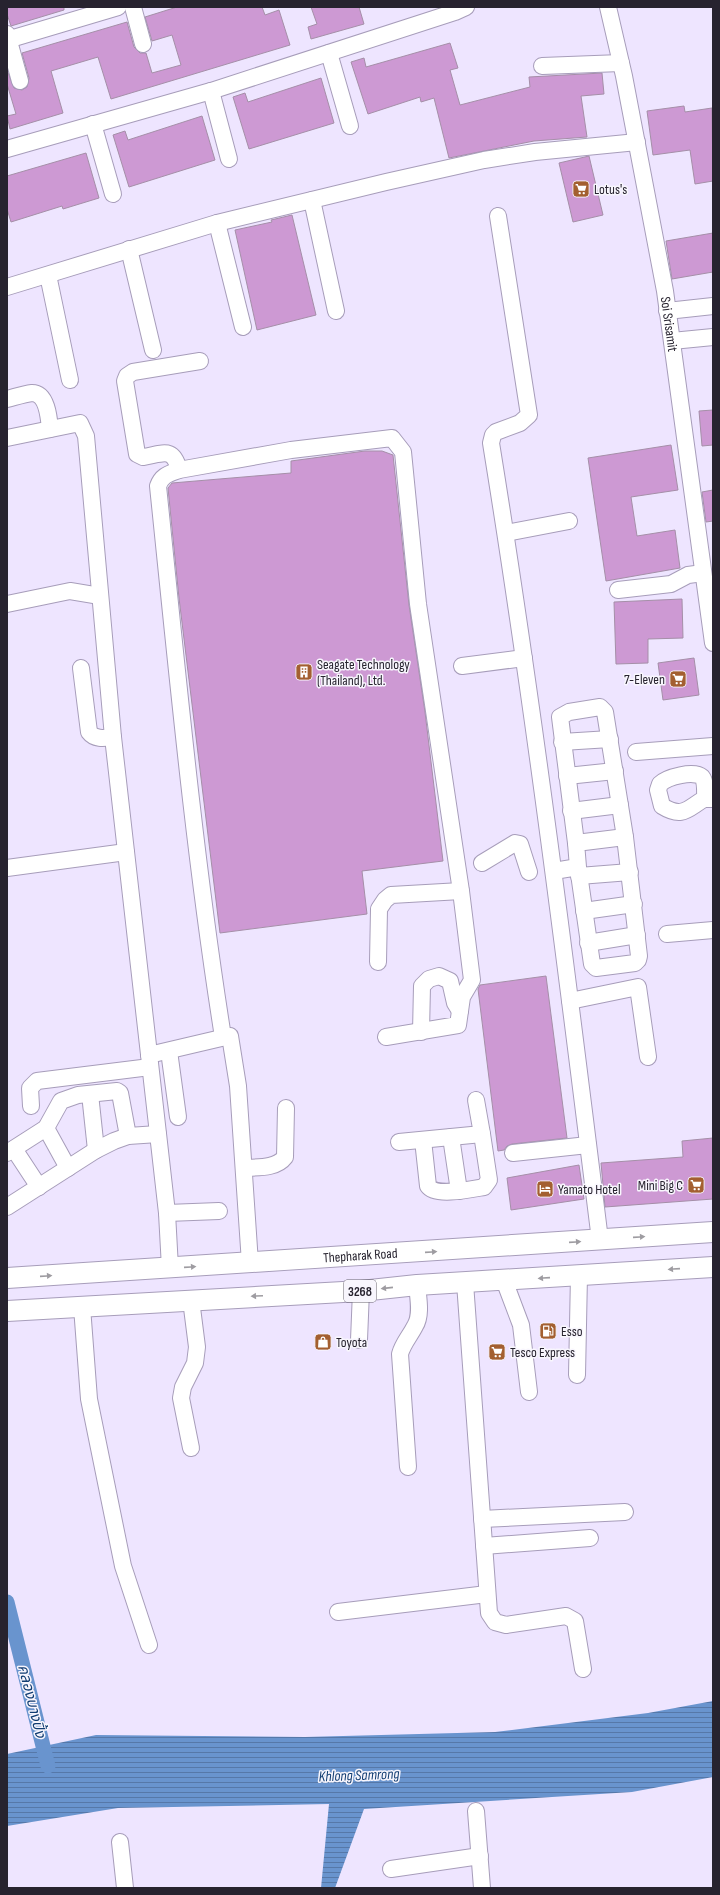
<svg xmlns="http://www.w3.org/2000/svg" width="720" height="1895" font-family="'Sofia Sans Condensed','Noto Sans Thai',sans-serif">
<style>
.water{fill:url(#water-rules)}
.lines{fill:none;stroke-linecap:round;stroke-linejoin:round}
.canal{stroke:#6994ce;stroke-width:15}
.building{fill:#cd99d3;stroke:#a58fa8}
.minor-casing{stroke:#a79dba;stroke-width:18}
.major-casing{stroke:#a79dba;stroke-width:22}
.minor{stroke:#fff;stroke-width:16}
.major{stroke:#fff;stroke-width:20}
.oneway{fill:#9e9ca1}
.labels{text-anchor:middle;stroke-width:3;stroke-linejoin:round;paint-order:stroke}
.shield{fill:#f8f6fd;stroke:#66626d;stroke-width:1}
.shield-label{font-size:13px;font-weight:bold;fill:#27232f}
.poi-label{font-size:14px;fill:#27232f;stroke:#f8f6fd;text-anchor:start}
.street-label{font-size:14px;fill:#27232f;stroke:#f8f6fd}
.water-label{font-size:15px;font-style:italic;fill:#113d72;stroke:#f8f6fd}
</style>
<defs>
<pattern id="water-rules" width="6" height="5" patternUnits="userSpaceOnUse"><rect width="6" height="5" fill="#6994ce"/><path d="M0 2.5h6" fill="none" stroke="#5678a8"/></pattern>
</defs>
<rect width="100%" height="100%" fill="#eee5ff"/>
<polygon class="water" points="713,1701 713,1777 632,1792 364,1809 335,1888 321,1888 329,1804 118,1808 7,1826 7,1754 96,1735 305,1737 495,1732 648,1713"/>
<g class="lines">
<polyline class="canal" points="7,1602 48,1766"/>
</g>
<g class="building">
<polygon points="7,7 64,7 64,10 11,26 7,14"/>
<polygon points="177,7 262,7 265,15 279,10 290,45 111,99 98,57 51,71 63,113 10,129 7,116 16,114 7,84 7,70 14,88 22,90 27,87 29,78 22,53 127,22 134,47 140,53 146,53 152,73 181,65 172,35 152,41 145,17"/>
<polygon points="311,7 359,7 364,24 311,39 308,27 317,24"/>
<polygon points="450,43 458,68 450,70 460,105 530,87 529,77 602,73 604,94 581,96 587,137 534,141 449,158 434,98 421,102 420,97 368,114 351,62 364,58 366,67"/>
<polygon points="321,78 334,123 249,149 233,97 245,93 248,102"/>
<polygon points="684,106 685,112 712,108 713,181 695,184 690,150 653,155 647,111"/>
<polygon points="202,116 215,160 129,187 113,135 125,131 128,140"/>
<polygon points="86,153 99,198 63,209 62,206 11,222 7,209 7,176"/>
<polygon points="589,156 603,215 573,222 559,163"/>
<polygon points="292,215 316,315 257,330 235,230 272,222 271,220"/>
<polygon points="713,233 713,272 672,279 666,241"/>
<polygon points="713,410 713,445 702,446 699,411"/>
<polygon points="671,445 678,490 631,497 637,536 675,530 680,568 606,581 588,458"/>
<polygon points="365,451 382,451 393,455 409,605 425,712 443,861 362,871 367,914 220,933 179,598 168,488 172,483 291,473 291,461"/>
<polygon points="713,490 713,521 706,522 702,492"/>
<polygon points="682,599 683,638 648,639 648,663 616,664 614,602"/>
<polygon points="694,658 699,695 663,700 658,663"/>
<polygon points="546,976 567,1138 512,1144 507,1146 504,1150 498,1151 478,989 480,985"/>
<polygon points="713,1138 713,1199 605,1207 601,1163 683,1157 682,1141"/>
<polygon points="579,1165 584,1199 511,1210 507,1178"/>
</g>
<g class="lines">
<g class="minor-casing">
<g id="minor">
<polyline points="133,7 143,44"/>
<path id="s1" d="M608,7L624,76L665,291L713,643"/>
<polyline points="7,34 20,81"/>
<polyline points="7,40 118,7"/>
<polyline points="329,53 350,126"/>
<polyline points="542,66 621,63"/>
<polyline points="211,91 229,159"/>
<polyline points="93,124 113,194"/>
<polyline points="7,149 211,91 455,12 466,7"/>
<polyline points="312,200 336,311"/>
<path d="M498,216L529,415L520,423L496,432L493,435L491,443C534,708 567,974 600,1240"/>
<polyline points="217,223 243,327"/>
<polyline points="129,249 153,350"/>
<polyline points="48,275 70,380"/>
<polyline points="7,287 217,223 386,182 484,160 535,152 637,142"/>
<polyline points="667,311 713,306"/>
<polyline points="672,341 713,337"/>
<path d="M7,399C15,397 24,394 32,393C47,393 49,418 50,429"/>
<polyline points="7,438 80,423 86,436 113,737 167,1213 170,1268"/>
<path d="M179,470C173,446 163,454 143,457L137,454L125,381L127,376L133,372L200,361"/>
<polyline points="506,533 569,521"/>
<polyline points="618,590 671,584 688,575 703,573"/>
<polyline points="7,604 70,591 100,596"/>
<polyline points="462,666 524,658"/>
<path d="M81,668L89,732C95,740 105,738 113,737"/>
<polyline points="562,742 610,739"/>
<polyline points="636,752 713,746"/>
<polyline points="567,776 615,771"/>
<path d="M705,799C705,793 706,782 702,777C694,770 667,777 660,784L658,790L662,806C683,819 688,808 704,799H713"/>
<polyline points="571,811 620,805"/>
<polyline points="576,843 560,717 569,712 600,707 605,712 625,837"/>
<polyline points="482,863 515,843 520,844 529,872"/>
<polyline points="7,868 126,852"/>
<polyline points="554,871 578,867 576,843 625,837 639,956 638,960 635,963 596,968 592,964 578,867"/>
<polyline points="579,876 630,872"/>
<polyline points="584,911 634,904"/>
<polyline points="667,934 713,930"/>
<polyline points="588,943 637,935"/>
<polyline points="378,962 379,909 385,900 391,895 461,891"/>
<polyline points="570,1001 638,987 648,1057"/>
<polyline points="421,1032 422,986 429,979 439,976 450,981 455,1003 460,1011"/>
<path d="M223,1037C194,854 177,670 158,486C162,475 169,474 179,470L291,450L392,438L403,452L418,604L461,891L472,980L462,997L458,1025L386,1037"/>
<polyline points="169,1051 178,1117"/>
<polyline points="149,1055 230,1036 238,1086 250,1263"/>
<polyline points="90,1094 96,1150"/>
<polyline points="31,1106 30,1088 37,1081 150,1067"/>
<polyline points="46,1128 68,1168"/>
<polyline points="451,1137 459,1191"/>
<path d="M423,1140L428,1186C435,1197 472,1189 484,1187L489,1180L482,1134"/>
<polyline points="399,1142 482,1134 476,1100"/>
<polyline points="14,1149 39,1187"/>
<polyline points="7,1153 46,1128 61,1101 78,1095 117,1091 120,1093 128,1136"/>
<polyline points="513,1153 588,1145"/>
<path d="M244,1168C257,1167 276,1169 285,1157L286,1108"/>
<polyline points="7,1207 96,1150 114,1141 128,1136 158,1134"/>
<polyline points="167,1213 219,1211"/>
<polyline points="504,1280 521,1325 529,1392"/>
<polyline points="465,1283 489,1613 495,1622 506,1625 566,1616 575,1621 583,1669"/>
<polyline points="191,1300 197,1347 195,1363 183,1387 181,1398 191,1448"/>
<polyline points="82,1307 89,1399 123,1566 149,1645"/>
<polyline points="359,1340 361,1291"/>
<polyline points="577,1375 579,1275"/>
<path d="M408,1467L400,1354C403,1343 410,1336 415,1326C422,1315 418,1297 417,1285"/>
<polyline points="482,1519 625,1512"/>
<polyline points="484,1546 590,1538"/>
<polyline points="338,1612 487,1594"/>
<polyline points="476,1811 482,1888"/>
<polyline points="120,1842 125,1888"/>
<polyline points="391,1869 480,1856"/>
</g>
</g>
<g class="major-casing">
<g id="major">
<path id="s2" d="M7,1278L713,1232"/>
<polyline points="7,1311 361,1291 417,1285 713,1267"/>
</g>
</g>
<use href="#minor" class="minor"/>
<use href="#major" class="major"/>
</g>
<defs><path id="oneway-solid" d="M-6-.8H1V-3.2L6.5 0L1 3.2V.8H-6Z"/></defs>
<g class="oneway">
<use href="#oneway-solid" transform="translate(639 1237) rotate(-4)"/>
<use href="#oneway-solid" transform="translate(575 1242) rotate(-4)"/>
<use href="#oneway-solid" transform="translate(431 1252) rotate(-4)"/>
<use href="#oneway-solid" transform="translate(190 1267) rotate(-4)"/>
<use href="#oneway-solid" transform="translate(674 1269) rotate(176)"/>
<use href="#oneway-solid" transform="translate(46 1276) rotate(-4)"/>
<use href="#oneway-solid" transform="translate(544 1278) rotate(176)"/>
<use href="#oneway-solid" transform="translate(387 1288) rotate(174)"/>
<use href="#oneway-solid" transform="translate(257 1296) rotate(177)"/>
</g>
<defs>
<g id="supermarket-square" transform="scale(0.9)"><rect x="-9" y="-9" width="18" height="18" rx="4" fill="#a35f30" stroke="#f8f6fd"/><path d="M-6-5.5h2.5l.6 2H6L4.5 2H-2.5L-4.4-4H-6ZM-1.5 3.2a1.3 1.3 0 1 0 .1 0ZM3 3.2a1.3 1.3 0 1 0 .1 0Z" fill="#fff"/></g>
<g id="building-square" transform="scale(0.9)"><rect x="-9" y="-9" width="18" height="18" rx="4" fill="#a35f30" stroke="#f8f6fd"/><path d="M-4-6H4V6H1V3H-1V6H-4ZM-2.5-4.3h1.7v1.8h-1.7ZM.8-4.3h1.7v1.8H.8ZM-2.5-1h1.7V.8h-1.7ZM.8-1h1.7V.8H.8Z" fill="#fff"/></g>
<g id="hotel-square" transform="scale(0.9)"><rect x="-9" y="-9" width="18" height="18" rx="4" fill="#a35f30" stroke="#f8f6fd"/><path d="M-6-4.5h1.5V1H6V5H4.5V3h-9V5H-6ZM-4 0a1.8 1.8 0 1 1 3.6 0ZM.5 0V-2.5h3Q6-2.5 6 0Z" fill="#fff"/></g>
<g id="fuel-square" transform="scale(0.9)"><rect x="-9" y="-9" width="18" height="18" rx="4" fill="#a35f30" stroke="#f8f6fd"/><path d="M-5.5-6h7V0h2V4h1.3V-2.5L3-4.5l.8-.8L6-3V5H2.5V1h-1V6h-7ZM-4.2-4.7v3.2H.2V-4.7Z" fill="#fff"/></g>
<g id="shop-square" transform="scale(0.9)"><rect x="-9" y="-9" width="18" height="18" rx="4" fill="#a35f30" stroke="#f8f6fd"/><path d="M-5-2.5h2.3a2.7 3.5 0 0 1 5.4 0H5L5.5 6h-11ZM-1.5-2.5h3a1.5 2.3 0 0 0-3 0Z" fill="#fff"/></g>
</defs>
<g fill-rule="evenodd">
<use href="#supermarket-square" x="581" y="189"/>
<use href="#building-square" x="304" y="672"/>
<use href="#supermarket-square" x="678" y="679"/>
<use href="#supermarket-square" x="696" y="1185"/>
<use href="#hotel-square" x="545" y="1189"/>
<use href="#fuel-square" x="548" y="1331"/>
<use href="#shop-square" x="323" y="1342"/>
<use href="#supermarket-square" x="497" y="1352"/>
</g>
<g class="labels">
<rect class="shield" x="344" y="1280" width="32" height="22" rx="3"/>
<g class="shield-label">
<text x="360" y="1296">3268</text>
</g>
<g class="poi-label">
<text x="594" y="194">Lotus's</text>
<text x="317" y="669">Seagate Technology<tspan x="317" dy="16">(Thailand), Ltd.</tspan></text>
<text x="665" y="684" text-anchor="end">7-Eleven</text>
<text x="683" y="1190" text-anchor="end">Mini Big C</text>
<text x="558" y="1194">Yamato Hotel</text>
<text x="561" y="1336">Esso</text>
<text x="336" y="1347">Toyota</text>
<text x="510" y="1357">Tesco Express</text>
</g>
<g class="street-label">
<text dy="5" stroke="none"><textPath href="#s1" startOffset="323">Soi Srisamit</textPath></text>
<text dy="5" stroke="none"><textPath href="#s2" startOffset="354">Thepharak Road</textPath></text>
</g>
<g class="water-label">
<text transform="translate(32 1701) rotate(76)" y="5">คลองบางปิ้ง</text>
<text transform="translate(359 1775) rotate(-2)" y="5">Khlong Samrong</text>
</g>
</g>
<rect width="720" height="1895" fill="none" stroke="#27232f" stroke-width="16"/>
</svg>
